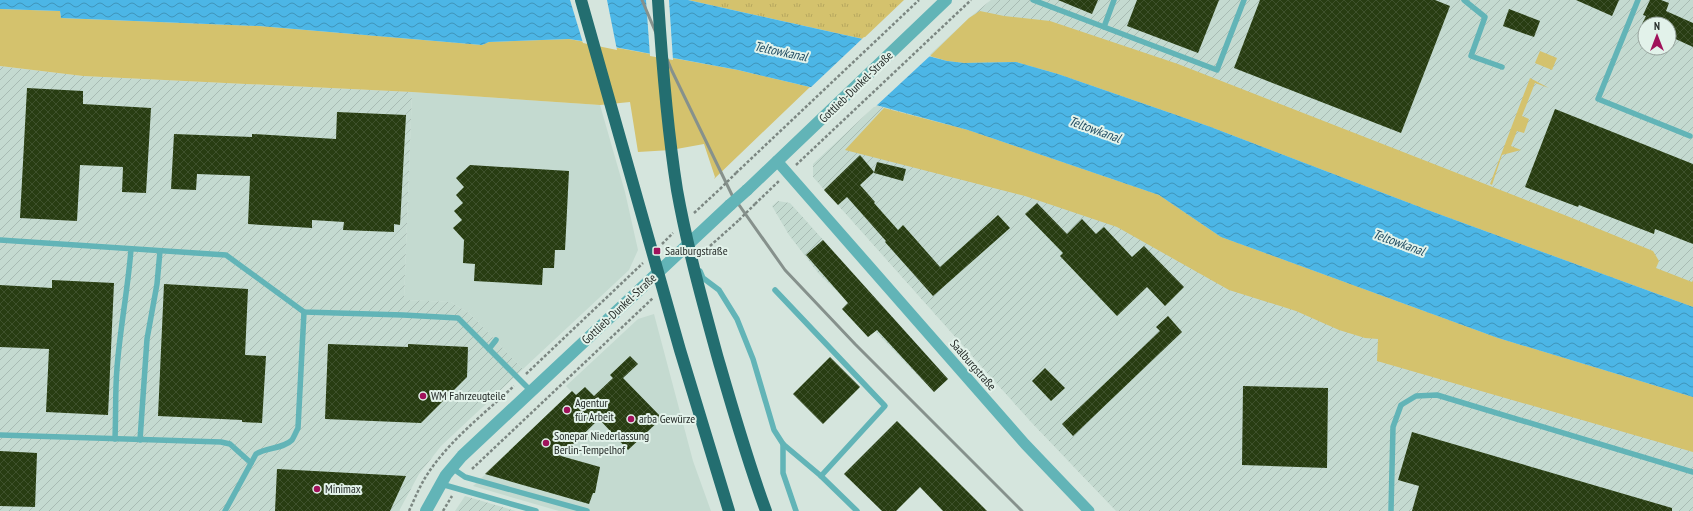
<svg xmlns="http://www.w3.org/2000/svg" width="1693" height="511" font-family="'PT Sans Narrow',sans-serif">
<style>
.built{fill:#c4dad0}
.industrial{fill:url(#industrial-furrows);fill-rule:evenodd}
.green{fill:#d4c26d}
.park{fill:url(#park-tufts)}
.water{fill:url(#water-waves)}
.pier{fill:#d5e5dd}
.building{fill:url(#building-cross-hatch)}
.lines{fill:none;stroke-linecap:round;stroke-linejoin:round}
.path{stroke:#7c8782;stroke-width:2.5;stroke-dasharray:3 2;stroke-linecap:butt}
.service{stroke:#62b4b7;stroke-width:5.5}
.minor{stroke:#62b4b7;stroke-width:11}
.tertiary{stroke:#62b4b7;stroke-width:12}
.rail{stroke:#86918c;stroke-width:3}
.path-bridge{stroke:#7c8782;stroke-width:2.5;stroke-dasharray:3 2;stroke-linecap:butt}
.tertiary-bridge{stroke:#62b4b7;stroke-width:12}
.motorway-bridge{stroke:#236e70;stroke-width:12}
.poi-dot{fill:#a0125b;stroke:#e2f2ea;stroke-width:1.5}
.labels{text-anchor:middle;stroke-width:4;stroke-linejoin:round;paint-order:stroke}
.street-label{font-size:12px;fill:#262c29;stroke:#e2f2ea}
.poi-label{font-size:12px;fill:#262c29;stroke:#e2f2ea;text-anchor:start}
.water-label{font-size:13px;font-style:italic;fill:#234e63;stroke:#e2f2ea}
</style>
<defs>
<pattern id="industrial-furrows" width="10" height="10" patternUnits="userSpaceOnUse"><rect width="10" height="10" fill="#c4dad0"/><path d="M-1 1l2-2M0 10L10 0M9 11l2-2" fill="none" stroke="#a8bbb3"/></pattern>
<pattern id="park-tufts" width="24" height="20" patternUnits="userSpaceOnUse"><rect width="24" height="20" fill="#d4c26d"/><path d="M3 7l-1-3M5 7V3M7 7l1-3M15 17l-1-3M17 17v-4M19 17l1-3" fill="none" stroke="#b6a75e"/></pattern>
<pattern id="water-waves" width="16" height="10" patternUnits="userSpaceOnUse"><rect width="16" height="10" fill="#4cb6e6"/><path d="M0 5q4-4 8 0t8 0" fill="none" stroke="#3f94ba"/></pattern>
<pattern id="building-cross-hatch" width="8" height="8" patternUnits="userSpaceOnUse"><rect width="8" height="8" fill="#283d12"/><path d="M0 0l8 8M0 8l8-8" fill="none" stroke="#3e512c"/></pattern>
</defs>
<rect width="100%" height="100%" fill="#d5e5dd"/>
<g class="built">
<polygon points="412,92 600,105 625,192 638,250 629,270 523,369 470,314 451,302 404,300"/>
<polygon points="654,314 693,461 711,511 559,511 473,486 572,392 566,386 638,319"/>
</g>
<g class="industrial">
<path d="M991,0H1693V511H1116L1031,422L813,177V164L969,18ZM1645,24H1669V48H1645Z"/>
<polygon points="0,66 83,76 412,92 404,300 451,302 470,314 523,369 441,446 419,474 399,511 0,511"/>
<polygon points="778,201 790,203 948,379 934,392 875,331 868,337 842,309 848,302 819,274 789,235 772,206"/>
<polygon points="465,496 516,511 455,511"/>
</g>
<g class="green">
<polygon points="0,9 60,11 61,18 259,26 482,45 489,42 569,39 738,70 810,87 714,179 715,177 704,144 671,150 638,152 630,102 600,105 412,92 83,76 0,66"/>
<polygon points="980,11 1004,16 1050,21 1178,64 1567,216 1653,251 1659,261 1656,268 1692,282 1693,280 1693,307 1425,209 1208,126 1058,74 1016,62 964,63 947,61 930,56 969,18"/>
<polygon points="1540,51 1557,58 1552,70 1535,63"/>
<polygon points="1530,78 1549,88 1535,83 1522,116 1529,119 1524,133 1517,131 1511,146 1521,150 1502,155 1492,185 1490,184"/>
<polygon points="884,108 968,130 1159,195 1221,237 1498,338 1693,397 1693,452 1377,361 1378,339 1365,338 1339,330 1296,311 1229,290 1117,227 1025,196 845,150"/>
</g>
<polygon class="park" points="688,0 904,0 863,39"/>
<polygon class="water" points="0,0 688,0 863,39 947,61 964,63 1016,62 1058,74 1208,126 1425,209 1693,307 1693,397 1498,338 1221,237 1159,195 968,130 810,87 738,70 582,41 569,39 489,42 482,45 259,26 61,18 60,11 0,9"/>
<g class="pier">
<polygon points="570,0 607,0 617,50 583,43"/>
<polygon points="646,0 669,0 673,60 650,56"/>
<polygon points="864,37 931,55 875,107 809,89"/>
</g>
<g class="building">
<polygon points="1058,0 1098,0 1092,14"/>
<polygon points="1137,0 1219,0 1198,53 1127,26"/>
<polygon points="1260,0 1435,0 1450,6 1401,133 1234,68"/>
<polygon points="1576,0 1619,0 1612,16"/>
<polygon points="1650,0 1661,0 1669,3 1666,11 1693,23 1693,47 1669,36 1669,24 1642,24 1646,16 1643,15"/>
<polygon points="1509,9 1540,21 1534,37 1503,26"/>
<polygon points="27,88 83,91 83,104 151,108 146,193 122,192 123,167 80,165 77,221 20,218"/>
<polygon points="1555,109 1693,164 1693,244 1655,229 1654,234 1579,205 1578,207 1525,187"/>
<polygon points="337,112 406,115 400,225 394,224 394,232 343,230 344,222 312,220 312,228 248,224 250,176 197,174 196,190 171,189 174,134 252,137 252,134 336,139"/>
<polygon points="860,155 874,172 860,185 875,202 874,203 898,230 903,225 940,267 998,215 1010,228 933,296 885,242 886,241 847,197 838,205 824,190"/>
<polygon points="877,162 906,169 903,181 874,173"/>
<polygon points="470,165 569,171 565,250 555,250 554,268 543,268 542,285 474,281 475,264 463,263 464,240 453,228 462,220 454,211 463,203 456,195 464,187 456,178"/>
<polygon points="1037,203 1067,234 1082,219 1096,234 1104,227 1132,257 1144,246 1184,287 1165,306 1147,287 1117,316 1060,256 1063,253 1025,214"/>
<polygon points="823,240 948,379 934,392 877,330 868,337 842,309 848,303 806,255"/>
<polygon points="52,280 114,283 108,415 46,412 49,349 0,347 0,285 52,288"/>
<polygon points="164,284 248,289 245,355 266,356 262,423 242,422 242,420 158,416"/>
<polygon points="1168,316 1182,332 1073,436 1062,424 1160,331 1156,327"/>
<polygon points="328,344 408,347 408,344 468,347 467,377 421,423 325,419"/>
<polygon points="630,356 638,364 623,378 662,418 628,450 599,419 561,456 600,467 595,493 593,493 589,504 485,474 572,391 576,395 585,387 594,396 613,378 610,375"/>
<polygon points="830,357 860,387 823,424 793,394"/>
<polygon points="1045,368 1065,388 1051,401 1032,381"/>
<polygon points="1243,386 1328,388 1327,468 1242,465"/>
<polygon points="897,421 987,511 943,511 920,487 896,511 882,511 844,474"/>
<polygon points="1412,432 1672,508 1672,511 1412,511 1419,486 1398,480"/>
<polygon points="0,451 37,453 35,507 0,506"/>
<polygon points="277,469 406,476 390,511 275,511"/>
</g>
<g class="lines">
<g class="path">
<polyline points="796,165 971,0"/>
<polyline points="736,173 919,0"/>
<polyline points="755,204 779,181"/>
<polyline points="694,213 720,189"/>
<polyline points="662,244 673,233"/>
<polyline points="710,246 739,220"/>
<polyline points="526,374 643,263"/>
<polyline points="472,469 653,298"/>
<path d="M409,511C414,500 419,488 425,478C447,442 484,414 514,386"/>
<polyline points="443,511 452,496"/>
</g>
<g class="service">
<polyline points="1033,0 1104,27"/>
<polyline points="1114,0 1104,27 1217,70 1244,0"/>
<polyline points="1464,0 1485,17 1471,56 1502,67"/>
<polyline points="1638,0 1598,99 1690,136"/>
<polyline points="0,240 226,255 304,312 403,315 458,318 531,391"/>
<polyline points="700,271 703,278 719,290 737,319 753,359 774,430 783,444 821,476 857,511"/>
<polyline points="775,290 885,406 821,476"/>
<polyline points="489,349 496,340"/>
<polyline points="0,435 221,442 230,444 251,463"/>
<path d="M115,439C116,415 115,391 117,368C120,328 128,289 131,249"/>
<polyline points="140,440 147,339 157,284 160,251"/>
<polyline points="783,444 783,473 796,511"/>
<polyline points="452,468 465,477 587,511"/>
<polyline points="441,484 536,511"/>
<path d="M225,511L256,454C267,447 283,449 292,440C294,437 296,432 298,428L304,312"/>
<polyline points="1391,511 1393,427 1401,405 1416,396 1437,395 1693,472"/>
</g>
<polyline class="minor" points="777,161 1025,444 1089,511"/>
<g class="tertiary">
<polyline points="747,190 946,0"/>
<polyline points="426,511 446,475 462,456 730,205"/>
</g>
<polyline class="rail" points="642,0 672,71 732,195 785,270 855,344 1022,511"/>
<g class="path-bridge">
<polyline points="720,189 736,173"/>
<polyline points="739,220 755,204"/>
</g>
<polyline class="tertiary-bridge" points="730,205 747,190"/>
<g class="motorway-bridge">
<polyline points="581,0 680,350 729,511"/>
<path d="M658,0C662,63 667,127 677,190C687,246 702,300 717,355C732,407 747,460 766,511"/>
</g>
</g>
<g class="poi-dot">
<rect x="653" y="247" width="8" height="8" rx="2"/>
<circle cx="423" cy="396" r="4"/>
<circle cx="567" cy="410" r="4"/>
<circle cx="631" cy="419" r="4"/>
<circle cx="546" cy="443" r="4"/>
<circle cx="317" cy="489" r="4"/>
</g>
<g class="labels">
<g class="street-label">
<text transform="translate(856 87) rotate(-44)" y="4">Gottlieb-Dunkel-Straße</text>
<text transform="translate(619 309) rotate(-43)" y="4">Gottlieb-Dunkel-Straße</text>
<text transform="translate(973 365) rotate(49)" y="4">Saalburgstraße</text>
</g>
<g class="poi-label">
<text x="665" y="255">Saalburgstraße</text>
<text x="431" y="400">WM Fahrzeugteile</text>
<text x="575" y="407">Agentur<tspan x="575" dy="14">für Arbeit</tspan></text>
<text x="639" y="423">arba Gewürze</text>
<text x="554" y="440">Sonepar Niederlassung<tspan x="554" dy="14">Berlin-Tempelhof</tspan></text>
<text x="325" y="493">Minimax</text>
</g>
<g class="water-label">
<text transform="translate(781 51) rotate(12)" y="5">Teltowkanal</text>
<text transform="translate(1095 129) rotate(20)" y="5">Teltowkanal</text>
<text transform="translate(1399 242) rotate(20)" y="5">Teltowkanal</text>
</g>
</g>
<g transform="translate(1657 36)"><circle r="19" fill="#e2f2ea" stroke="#97a39d"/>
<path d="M0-3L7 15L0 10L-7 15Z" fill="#a0125b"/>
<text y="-6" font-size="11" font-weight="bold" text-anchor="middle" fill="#262c29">N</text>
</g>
</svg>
